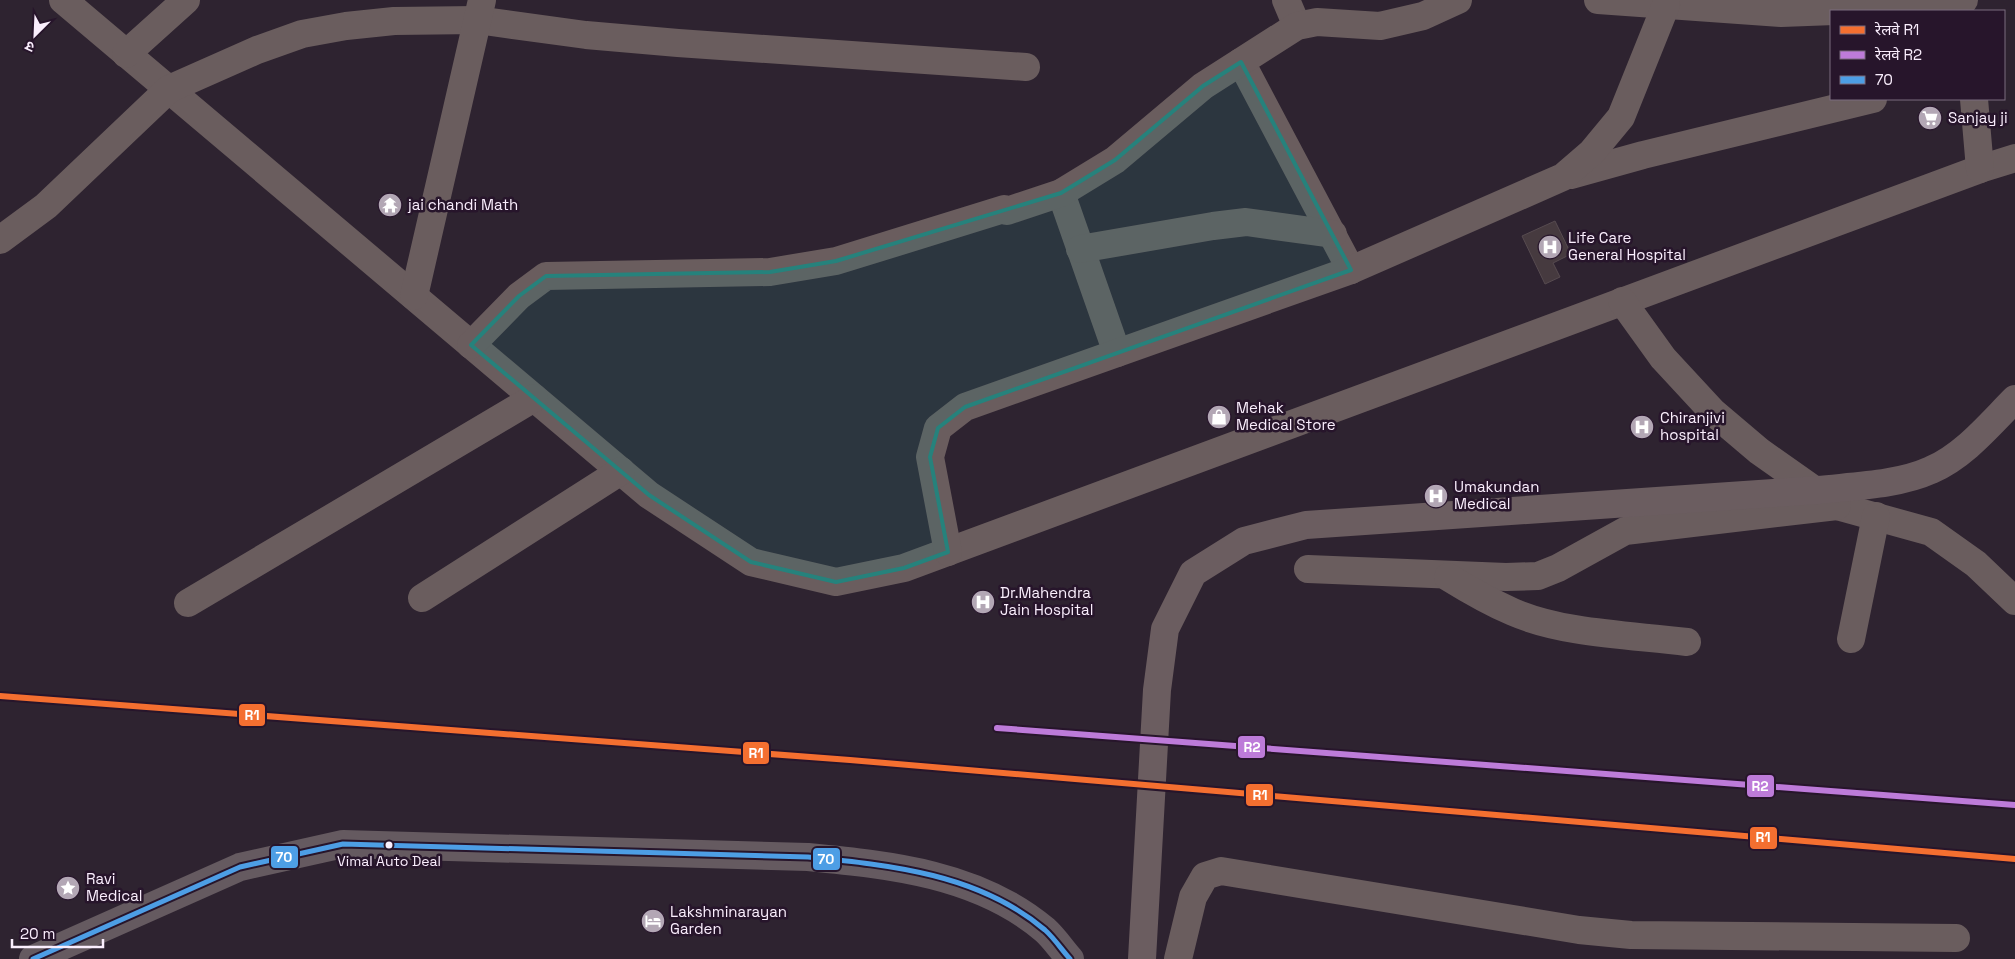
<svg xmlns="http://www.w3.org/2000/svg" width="2015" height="959" font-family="'Space Grotesk','Noto Sans Devanagari',sans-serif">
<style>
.building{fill:#463a3f;stroke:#574b50}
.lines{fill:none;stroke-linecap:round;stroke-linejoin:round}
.minor{stroke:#6a5d5e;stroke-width:28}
.highway{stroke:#655a60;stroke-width:28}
.major-bridge{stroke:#6b5d60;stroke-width:28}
.bus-1-casing{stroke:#27152b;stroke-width:9}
.bus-1{stroke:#4d9ee5;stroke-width:5}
.rail-1-casing{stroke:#27152b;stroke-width:10}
.rail-2-casing{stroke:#27152b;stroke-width:10}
.rail-1{stroke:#f46f30;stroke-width:6}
.rail-2{stroke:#bd7bd9;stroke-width:6}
.marked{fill:#26827c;fill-opacity:0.2;stroke:#26827c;stroke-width:4;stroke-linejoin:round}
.bus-dot{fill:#faeefd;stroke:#27152b;stroke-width:2}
.labels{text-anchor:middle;stroke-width:5;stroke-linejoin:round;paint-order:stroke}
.bus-label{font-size:14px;fill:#faeefd;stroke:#27152b}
.poi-label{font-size:15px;fill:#faeefd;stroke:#27152b;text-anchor:start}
.line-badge{stroke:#27152b;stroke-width:2}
.badge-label{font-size:14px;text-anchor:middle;font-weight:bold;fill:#fff}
</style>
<rect width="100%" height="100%" fill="#2e2330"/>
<polygon class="building" points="1555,221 1571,254 1553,263 1560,277 1545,284 1522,236"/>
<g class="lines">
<g class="minor">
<polyline points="63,0 649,495 751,562 836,582 904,568 1980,169 2015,158"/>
<polyline points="1286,0 1297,26"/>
<polyline points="1598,0 1781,13 1861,10 1964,0"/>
<polyline points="126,54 186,0"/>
<polyline points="1241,62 1351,270"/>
<polyline points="1974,99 1980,169"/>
<polyline points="1571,175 1643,155 1873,99"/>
<polyline points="1061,193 1117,353"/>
<polyline points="0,240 46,206 169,89 257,50 302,34 346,26 394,21 477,20 586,35 678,43 1026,67"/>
<polyline points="1080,249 1213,226 1246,222 1333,234"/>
<polyline points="414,296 482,0"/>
<polyline points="1622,301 1663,358 1713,412 1759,451 1837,506 1931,532 1976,564 2015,601"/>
<polyline points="471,345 519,296 546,276 770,272 836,261 1004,209 1007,211 1061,193 1115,160 1203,86 1297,26 1317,22 1380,26 1423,16 1458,0"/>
<polyline points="948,552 930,457 938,428 965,407 1351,270 1563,177 1592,152 1621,117 1666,5"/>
<polyline points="1308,569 1506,577 1538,576 1558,568 1625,531 1837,506"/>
<path d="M1448,577C1469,590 1490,602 1513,612C1564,634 1632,635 1687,642"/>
<polyline points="422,598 621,471"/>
<polyline points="188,603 534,398"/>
<polyline points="1851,639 1876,516"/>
<polyline points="1178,959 1193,897 1205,876 1221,871 1579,930 1631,935 1956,938"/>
</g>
<path class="highway" d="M33,959L240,867L343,844L808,857C891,865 979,874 1045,930C1054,938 1062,950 1070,959"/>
<path class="major-bridge" d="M1142,959L1157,690L1165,629L1193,573L1244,541L1306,525L1818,490C1854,486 1898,485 1931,470C1964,456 1990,424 2015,399"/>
<g class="bus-1-casing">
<path id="bus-1" d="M33,959L240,867L343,844L808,857C891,865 979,874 1045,930C1054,938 1062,950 1070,959"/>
</g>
<use href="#bus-1" class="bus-1"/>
<g class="rail-1-casing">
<polyline id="rail-1" points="0,696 850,760 2015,859"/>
</g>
<g class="rail-2-casing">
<polyline id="rail-2" points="997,728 2015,805"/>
</g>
<use href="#rail-1" class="rail-1"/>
<use href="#rail-2" class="rail-2"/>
</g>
<path class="marked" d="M1241,62L1351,270L965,407L938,428L930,457L948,552L904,568L836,582L751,562L649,495L471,345L519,296L546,276L770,272L836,261L1061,193L1115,160L1203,86Z"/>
<defs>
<g id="supermarket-disc" transform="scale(1.25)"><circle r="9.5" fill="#b3a7b5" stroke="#27152b"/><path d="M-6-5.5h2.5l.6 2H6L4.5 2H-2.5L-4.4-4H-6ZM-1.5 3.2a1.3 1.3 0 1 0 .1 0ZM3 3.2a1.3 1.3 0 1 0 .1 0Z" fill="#fff"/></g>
<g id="temple-disc" transform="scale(1.25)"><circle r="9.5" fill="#b3a7b5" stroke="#27152b"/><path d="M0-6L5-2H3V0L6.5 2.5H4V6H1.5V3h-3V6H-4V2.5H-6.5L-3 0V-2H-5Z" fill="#fff"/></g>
<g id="hospital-disc" transform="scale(1.25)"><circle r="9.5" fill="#b3a7b5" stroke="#27152b"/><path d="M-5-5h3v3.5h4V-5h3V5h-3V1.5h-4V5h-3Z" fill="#fff"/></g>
<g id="shop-disc" transform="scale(1.25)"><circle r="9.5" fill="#b3a7b5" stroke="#27152b"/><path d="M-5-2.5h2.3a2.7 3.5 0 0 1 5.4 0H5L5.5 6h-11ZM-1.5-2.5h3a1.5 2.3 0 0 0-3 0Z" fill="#fff"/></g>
<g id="sight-disc" transform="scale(1.25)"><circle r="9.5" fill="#b3a7b5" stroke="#27152b"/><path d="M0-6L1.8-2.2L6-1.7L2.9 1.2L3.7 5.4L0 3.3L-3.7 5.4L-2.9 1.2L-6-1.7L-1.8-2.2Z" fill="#fff"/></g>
<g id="hotel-disc" transform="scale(1.25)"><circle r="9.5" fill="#b3a7b5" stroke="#27152b"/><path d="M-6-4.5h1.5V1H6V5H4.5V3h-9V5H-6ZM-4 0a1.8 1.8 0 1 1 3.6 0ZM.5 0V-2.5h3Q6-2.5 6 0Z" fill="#fff"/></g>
</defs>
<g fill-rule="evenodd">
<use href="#supermarket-disc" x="1930" y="118"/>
<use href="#temple-disc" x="390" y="205"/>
<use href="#hospital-disc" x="1550" y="247"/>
<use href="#shop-disc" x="1219" y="417"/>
<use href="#hospital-disc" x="1642" y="427"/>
<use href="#hospital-disc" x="1436" y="496"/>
<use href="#hospital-disc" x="983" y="602"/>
<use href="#sight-disc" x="68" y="888"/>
<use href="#hotel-disc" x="653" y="921"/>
</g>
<circle class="bus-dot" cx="389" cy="845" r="4.5"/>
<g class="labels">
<g class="bus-label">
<text x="389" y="866">Vimal Auto Deal</text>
</g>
<g class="poi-label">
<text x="1948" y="123">Sanjay ji</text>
<text x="408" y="210">jai chandi Math</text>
<text x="1568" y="243">Life Care<tspan x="1568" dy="17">General Hospital</tspan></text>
<text x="1236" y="413">Mehak<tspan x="1236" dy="17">Medical Store</tspan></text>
<text x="1660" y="423">Chiranjivi<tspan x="1660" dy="17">hospital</tspan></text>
<text x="1454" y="492">Umakundan<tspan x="1454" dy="17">Medical</tspan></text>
<text x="1000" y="598">Dr.Mahendra<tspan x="1000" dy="17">Jain Hospital</tspan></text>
<text x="86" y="884">Ravi<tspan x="86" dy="17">Medical</tspan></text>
<text x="670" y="917">Lakshminarayan<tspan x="670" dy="17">Garden</tspan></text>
</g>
</g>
<g class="line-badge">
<rect x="238" y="703" width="28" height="24" rx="5" fill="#f46f30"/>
<rect x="1237" y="735" width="29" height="24" rx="5" fill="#bd7bd9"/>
<rect x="742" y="741" width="28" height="24" rx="5" fill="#f46f30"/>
<rect x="1746" y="774" width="29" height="24" rx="5" fill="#bd7bd9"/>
<rect x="1245" y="783" width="29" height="24" rx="5" fill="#f46f30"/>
<rect x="1749" y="826" width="29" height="24" rx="5" fill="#f46f30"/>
<rect x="270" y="845" width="29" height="24" rx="5" fill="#4d9ee5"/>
<rect x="812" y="847" width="29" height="24" rx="5" fill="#4d9ee5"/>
</g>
<g class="badge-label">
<text x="252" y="720">R1</text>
<text x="1252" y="752">R2</text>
<text x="756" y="758">R1</text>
<text x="1760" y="791">R2</text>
<text x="1260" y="800">R1</text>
<text x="1763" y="842">R1</text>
<text x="284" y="862">70</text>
<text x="826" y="864">70</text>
</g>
<rect x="1830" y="10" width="175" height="90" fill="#27152b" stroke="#7b6c7f"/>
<rect x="1840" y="26" width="25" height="8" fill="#f46f30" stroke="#7b6c7f"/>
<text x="1875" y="35" font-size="15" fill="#faeefd">रेलवे R1</text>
<rect x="1840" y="51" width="25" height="8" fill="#bd7bd9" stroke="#7b6c7f"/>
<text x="1875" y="60" font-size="15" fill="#faeefd">रेलवे R2</text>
<rect x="1840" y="76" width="25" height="8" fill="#4d9ee5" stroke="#7b6c7f"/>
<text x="1875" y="85" font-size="15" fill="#faeefd">70</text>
<g transform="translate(35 35) rotate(204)" stroke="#27152b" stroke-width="4" paint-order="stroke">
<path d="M0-4L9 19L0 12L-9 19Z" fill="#faeefd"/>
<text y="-8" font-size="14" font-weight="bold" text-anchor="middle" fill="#faeefd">उ</text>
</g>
<path d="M12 939v8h91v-8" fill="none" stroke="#faeefd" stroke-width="2.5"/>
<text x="20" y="939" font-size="15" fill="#faeefd" stroke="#27152b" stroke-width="4" paint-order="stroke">20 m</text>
</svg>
